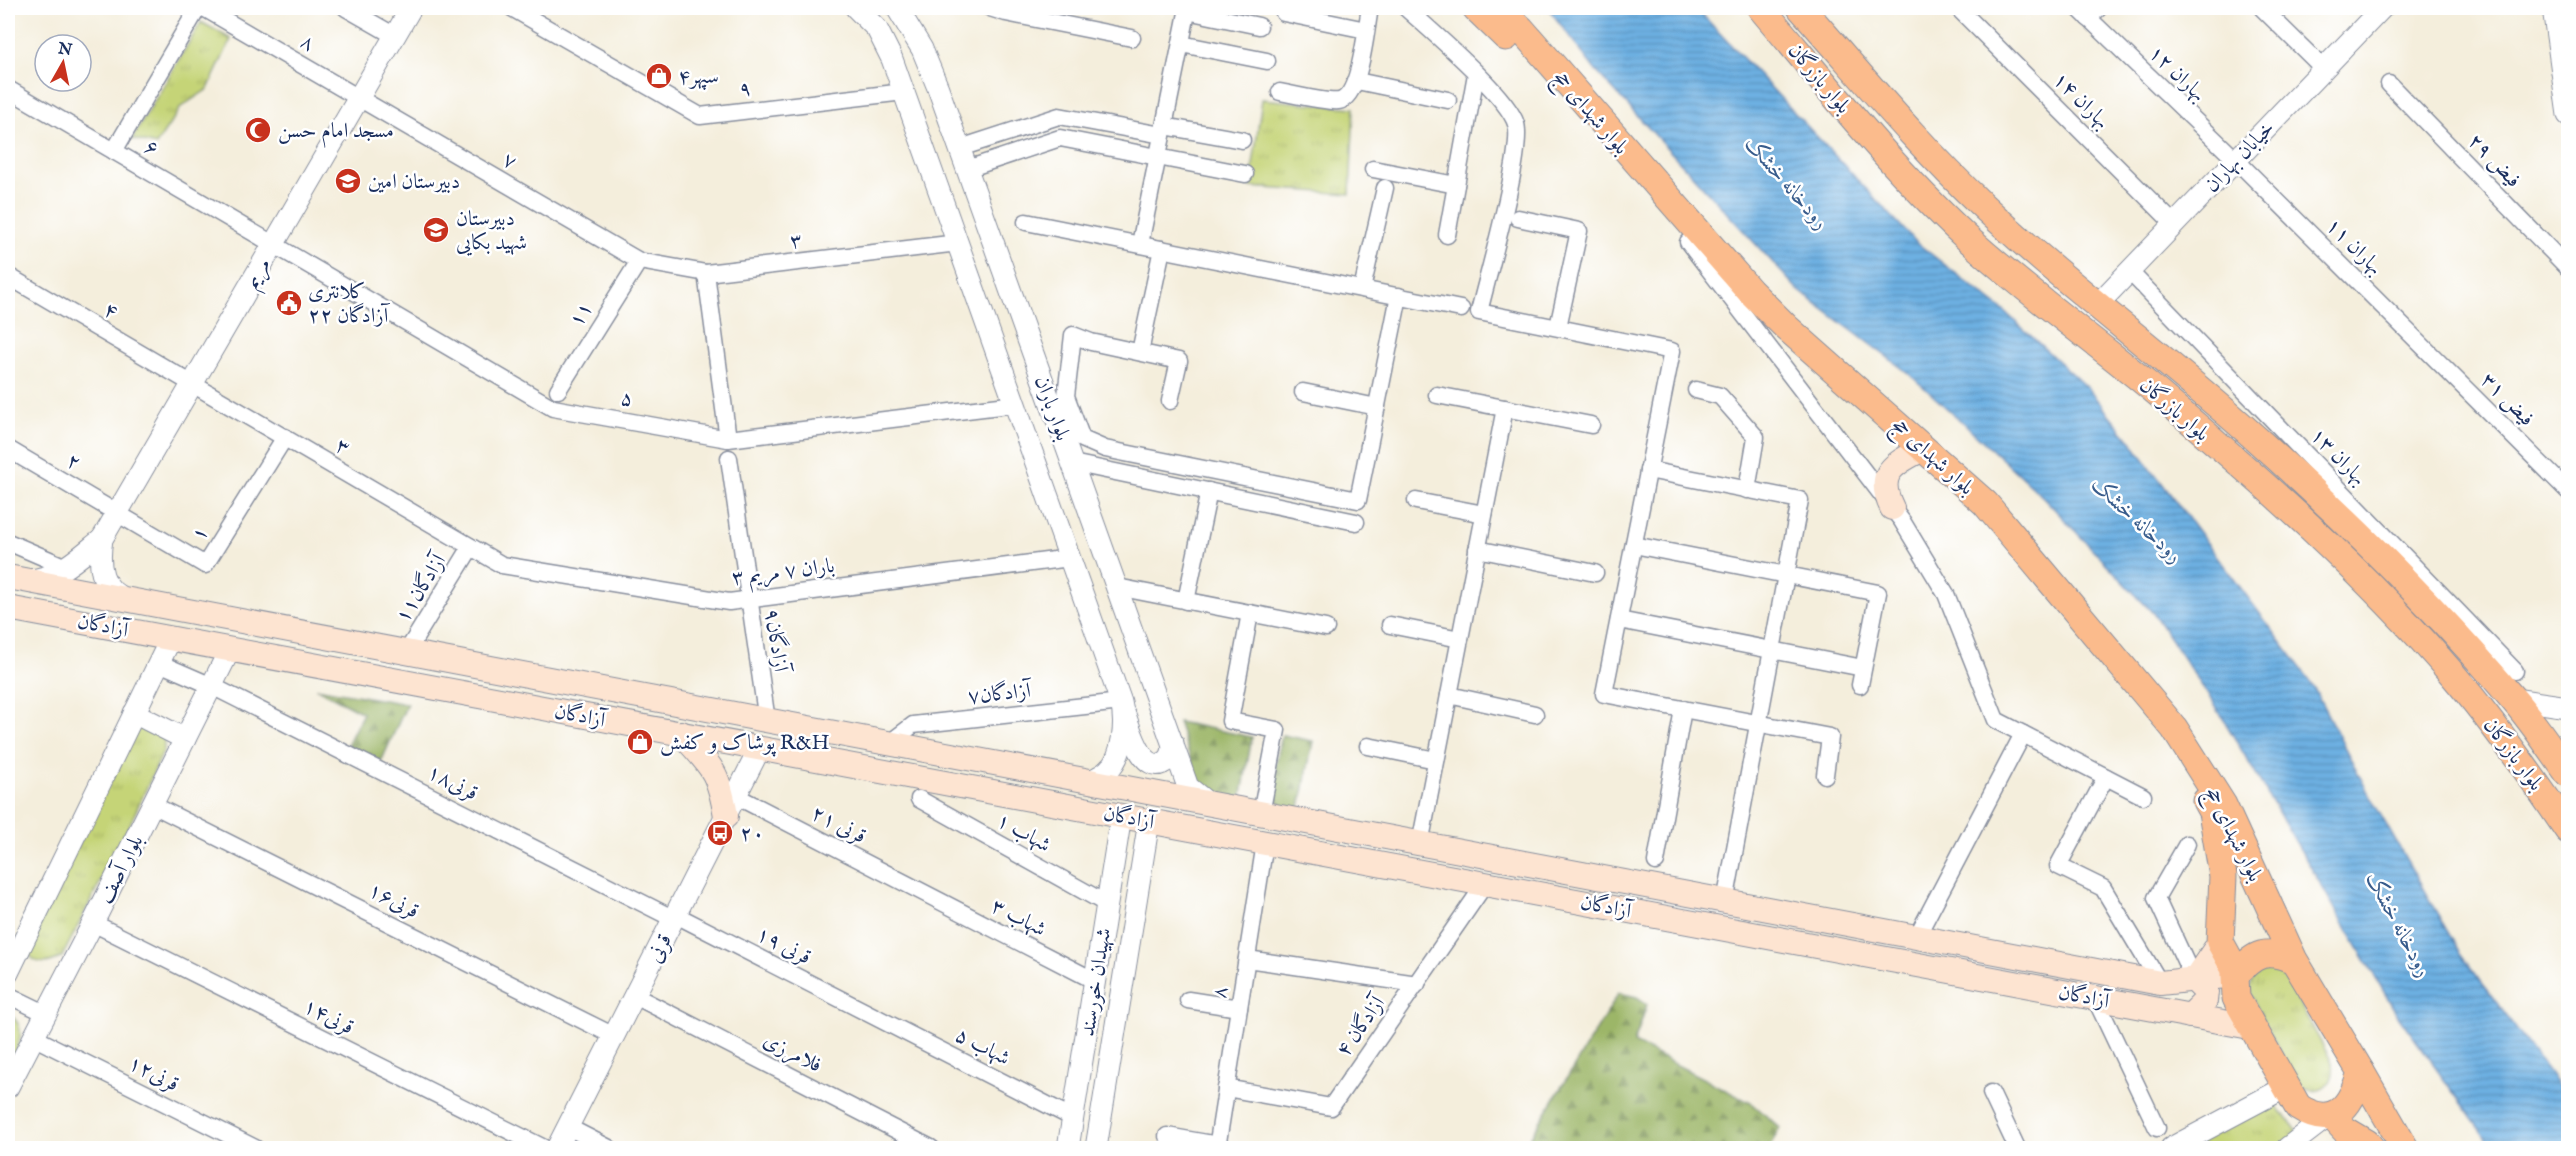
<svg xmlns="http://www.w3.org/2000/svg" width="2576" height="1156" font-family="'IM FELL English',Amiri,serif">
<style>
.grass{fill:url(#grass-tufts);stroke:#70826a;stroke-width:1.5}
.forest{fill:url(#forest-firs);stroke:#5c7263;stroke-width:1.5}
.water{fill:url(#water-rules);stroke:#4470a0;stroke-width:1.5}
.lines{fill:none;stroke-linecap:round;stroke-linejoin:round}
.minor-casing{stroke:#888e9d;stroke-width:19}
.tertiary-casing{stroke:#888e9d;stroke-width:23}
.secondary-casing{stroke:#888e9d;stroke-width:26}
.primary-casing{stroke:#888e9d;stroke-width:29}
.minor{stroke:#fff;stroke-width:16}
.tertiary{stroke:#fff;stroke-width:21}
.secondary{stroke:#fde4d1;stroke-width:24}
.primary{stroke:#fbbb8c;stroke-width:27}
.labels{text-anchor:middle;stroke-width:5;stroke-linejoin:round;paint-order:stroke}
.street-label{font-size:21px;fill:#1b2f5e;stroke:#fff}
.poi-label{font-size:21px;fill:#1b2f5e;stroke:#fff;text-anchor:start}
.water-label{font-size:22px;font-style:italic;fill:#385c8c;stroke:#fff}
</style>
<defs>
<pattern id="grass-tufts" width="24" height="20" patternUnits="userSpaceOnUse" patternTransform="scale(1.5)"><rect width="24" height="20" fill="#c5d477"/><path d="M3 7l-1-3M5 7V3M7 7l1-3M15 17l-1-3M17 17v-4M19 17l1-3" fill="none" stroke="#a9b669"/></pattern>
<pattern id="forest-firs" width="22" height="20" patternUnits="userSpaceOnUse" patternTransform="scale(1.5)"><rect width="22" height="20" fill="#9cb668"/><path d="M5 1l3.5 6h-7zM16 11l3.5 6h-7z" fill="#7e9459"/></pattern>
<pattern id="water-rules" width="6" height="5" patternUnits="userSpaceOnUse" patternTransform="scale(1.5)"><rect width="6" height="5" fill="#6db0e2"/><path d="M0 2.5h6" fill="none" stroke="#5990ba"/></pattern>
</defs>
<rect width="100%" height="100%" fill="#fff"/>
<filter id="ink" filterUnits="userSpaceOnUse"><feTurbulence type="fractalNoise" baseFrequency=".0167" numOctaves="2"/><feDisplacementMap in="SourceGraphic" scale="12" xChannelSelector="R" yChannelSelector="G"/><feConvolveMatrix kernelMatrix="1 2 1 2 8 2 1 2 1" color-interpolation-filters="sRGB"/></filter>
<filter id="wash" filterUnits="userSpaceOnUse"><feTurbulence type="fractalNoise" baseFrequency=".008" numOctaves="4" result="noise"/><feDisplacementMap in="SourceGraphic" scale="24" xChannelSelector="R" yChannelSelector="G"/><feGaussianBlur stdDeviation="1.35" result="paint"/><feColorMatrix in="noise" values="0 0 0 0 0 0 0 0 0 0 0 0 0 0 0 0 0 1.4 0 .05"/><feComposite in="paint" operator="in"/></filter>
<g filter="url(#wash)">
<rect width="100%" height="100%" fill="#f4eedc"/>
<g class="grass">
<polygon points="201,22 231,39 208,89 181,107 156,145 132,139"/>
<polygon points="1262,99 1354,108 1350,194 1250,187"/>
<path d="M143,724L164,735V750L130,824L62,957C49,964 35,967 27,951L127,738Z"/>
<path d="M2268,969L2282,972L2333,1064C2337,1088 2312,1100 2296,1082L2250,994C2249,980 2255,973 2268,969Z"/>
<path d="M8,1014C31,1027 16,1051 8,1069Z"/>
<polygon points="2273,1101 2300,1134 2280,1148 2188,1148"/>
</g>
<g class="forest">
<polygon points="316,688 407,704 381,762 347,745 363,713"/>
<polygon points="1178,722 1252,737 1241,799 1205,800"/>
<polygon points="1282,735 1313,741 1298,818 1266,812"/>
<polygon points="1619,993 1637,997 1647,1004 1634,1043 1753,1104 1780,1128 1770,1148 1524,1148"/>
</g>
<polygon class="water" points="1548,8 1696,8 1917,243 2004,311 2088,389 2126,435 2309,679 2371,798 2460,953 2568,1099 2568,1148 2493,1148 2397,1014 2218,710 2153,613 2044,498 1972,431 1907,372 1798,290 1596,71"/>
</g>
<g filter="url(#ink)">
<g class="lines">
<g class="minor-casing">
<g id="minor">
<polyline points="204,8 639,261 706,273 958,243"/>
<polyline points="346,8 395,36"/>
<polyline points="512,8 700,116 904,92"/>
<polyline points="990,8 1006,13 1132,38"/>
<path d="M1406,8C1431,31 1507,95 1516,124C1524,150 1487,278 1479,312L1672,351L1604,694L1830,737L1825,775"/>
<polyline points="1958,8 2174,224"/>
<polyline points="2078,8 2236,160 2568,491"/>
<polyline points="2262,8 2324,69"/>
<polyline points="1187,11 1259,26"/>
<polyline points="1284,13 1366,30"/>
<polyline points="2088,18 2099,8"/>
<polyline points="1181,44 1267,61"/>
<polyline points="1357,81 1448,100"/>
<polyline points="2389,84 2568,268"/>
<polyline points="8,89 553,408 728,439 1016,404"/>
<path d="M1280,92C1291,94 1330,103 1339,101C1361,96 1366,27 1370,8"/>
<polyline points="1164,126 1242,140"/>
<polyline points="960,148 1059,116 1162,135"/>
<polyline points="114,151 198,8"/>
<polyline points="967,169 1060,138 1245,174"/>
<polyline points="1373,169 1456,185"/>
<polyline points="1518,218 1579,231 1558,327"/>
<polyline points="1026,222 1461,309"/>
<polyline points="1447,235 1476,74"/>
<polyline points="1688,242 1902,521 1946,594 1996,720 2143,796"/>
<polyline points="1140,244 1188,8"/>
<polyline points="2130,272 2515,671"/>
<polyline points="706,273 728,439"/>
<polyline points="8,276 502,565 729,602 1070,558"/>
<polyline points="1362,289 1385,188"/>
<polyline points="1140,352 1162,249"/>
<polyline points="558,390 639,261"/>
<polyline points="1696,390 1720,396 1756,437 1747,490"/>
<polyline points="1303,392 1377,407"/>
<polyline points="1437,395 1591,425"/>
<polyline points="1170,401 1179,361 1091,342 1073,335 1066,396 1082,439 1105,449 1358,500 1399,296"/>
<polyline points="8,449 205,565 285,437"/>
<polyline points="729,458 767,721"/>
<polyline points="1072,463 1356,522"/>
<polyline points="1648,470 1800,500 1725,902"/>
<polyline points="1416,501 1484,514"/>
<polyline points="8,542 66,567"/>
<polyline points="1634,545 1878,593 1860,685"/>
<polyline points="1477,549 1595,573"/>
<polyline points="1117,587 1326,628"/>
<polyline points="1186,601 1209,491"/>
<polyline points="1250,613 1230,721 1277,730 1261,814"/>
<polyline points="1619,620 1863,668"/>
<polyline points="1390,625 1460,639"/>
<polyline points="406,653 471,547"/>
<polyline points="159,663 212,686 674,919"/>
<polyline points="1449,695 1535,714"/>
<polyline points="888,744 913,725 1121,702"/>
<polyline points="1368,746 1436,760"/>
<polyline points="2106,777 2058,866 2103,888 2160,983"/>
<polyline points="736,796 1095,981"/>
<polyline points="919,799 1107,904"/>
<polyline points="153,805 614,1036"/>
<polyline points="1420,844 1505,408"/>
<polyline points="2187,844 2156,898 2194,980"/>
<polyline points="1656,862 1683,709"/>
<polyline points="676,915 1073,1118"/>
<polyline points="93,923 544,1148"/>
<polyline points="1916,938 2023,734"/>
<polyline points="1247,959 1417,984"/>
<polyline points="8,995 45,1013"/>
<polyline points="635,996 931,1148"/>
<polyline points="2095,998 2157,1128"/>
<polyline points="1188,1000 1239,1008"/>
<polyline points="33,1037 255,1148"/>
<polyline points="1226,1088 1331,1107 1485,884"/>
<polyline points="1991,1093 2017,1148"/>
<polyline points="568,1127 609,1148"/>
<polyline points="1167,1136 1218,1145"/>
<polyline points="1217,1148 1265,843"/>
</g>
</g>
<g class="tertiary-casing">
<g id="tertiary">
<path d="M856,8L877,29L892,59L1121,702C1126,721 1124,757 1107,771C1103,775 1096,778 1091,781"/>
<polyline points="897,8 922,49 938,88 1188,787 1209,804"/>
<polyline points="2553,8 2568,115"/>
<polyline points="2097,305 2382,8"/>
<path d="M28,580C58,579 80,556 102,539"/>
<path d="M128,600C100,591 98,564 102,539L411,8"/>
<polyline points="2514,699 2568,707"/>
<polyline points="134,713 185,739"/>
<path d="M1125,715C1131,730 1142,773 1163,763C1172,759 1173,751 1173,743"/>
<polyline points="8,973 171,638"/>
<polyline points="8,1087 93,923 230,649"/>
<polyline points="557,1148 760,748"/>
<polyline points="1068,1148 1121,816"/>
<polyline points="1096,1148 1149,821"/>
<polyline points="2171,1148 2286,1087"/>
<polyline points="2287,1148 2326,1118"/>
</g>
</g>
<g class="secondary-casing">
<g id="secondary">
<path d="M1892,508C1877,477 1889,466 1917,452"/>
<polyline points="8,577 2160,983 2235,975"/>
<polyline points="8,608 2250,1027"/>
<path d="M681,733C711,767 718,769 726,816"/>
<polyline points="2190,1016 2205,1001 2206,992 2194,980 2220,942"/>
</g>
</g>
<g class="primary-casing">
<g id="primary">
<polyline points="1476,8 1506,37"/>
<path d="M1498,8L1521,29L1750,291L1786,327L1985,503L2174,728L2223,805L2294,960L2361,1072C2351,1107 2334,1130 2298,1107L2236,998L2235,975C2255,953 2266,948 2294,960"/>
<path d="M1761,8C1827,86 1891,167 1966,237C2027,293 2096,341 2160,395C2263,482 2366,573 2454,676C2495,724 2532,777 2568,830"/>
<path d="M1801,8C1860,74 1917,144 1982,205C2068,286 2164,356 2252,435C2344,517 2433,605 2513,699C2533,722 2550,748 2568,773"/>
<polyline points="2206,801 2212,812 2223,876 2220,942 2237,973"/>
<polyline points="2361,1072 2405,1148"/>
<polyline points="2332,1116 2345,1130 2367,1143 2371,1148"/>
</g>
</g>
<use href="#minor" class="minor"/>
<use href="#tertiary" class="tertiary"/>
<use href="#secondary" class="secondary"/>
<use href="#primary" class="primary"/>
</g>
</g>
<defs>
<g id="shop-disc" transform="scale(1.35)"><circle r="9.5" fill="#c8321e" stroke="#fff"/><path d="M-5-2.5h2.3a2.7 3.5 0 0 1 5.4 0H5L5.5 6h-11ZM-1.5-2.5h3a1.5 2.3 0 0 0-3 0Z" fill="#fff"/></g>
<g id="mosque-disc" transform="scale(1.35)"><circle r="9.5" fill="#c8321e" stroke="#fff"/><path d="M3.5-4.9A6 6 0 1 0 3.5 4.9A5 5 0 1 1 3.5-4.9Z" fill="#fff"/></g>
<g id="school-disc" transform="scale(1.35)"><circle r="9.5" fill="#c8321e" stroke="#fff"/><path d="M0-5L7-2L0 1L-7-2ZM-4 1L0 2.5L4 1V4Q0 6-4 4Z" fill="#fff"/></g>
<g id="civic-disc" transform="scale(1.35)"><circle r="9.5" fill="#c8321e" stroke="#fff"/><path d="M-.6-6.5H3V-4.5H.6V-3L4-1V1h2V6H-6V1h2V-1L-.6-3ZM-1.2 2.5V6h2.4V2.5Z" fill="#fff"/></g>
<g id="bus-disc" transform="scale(1.35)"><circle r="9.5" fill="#c8321e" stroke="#fff"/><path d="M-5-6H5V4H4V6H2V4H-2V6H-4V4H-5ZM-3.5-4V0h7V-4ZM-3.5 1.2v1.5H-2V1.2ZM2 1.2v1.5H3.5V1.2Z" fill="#fff"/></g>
</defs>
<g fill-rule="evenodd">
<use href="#shop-disc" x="659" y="76"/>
<use href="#mosque-disc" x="258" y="130"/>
<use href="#school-disc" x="348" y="181"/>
<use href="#school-disc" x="436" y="230"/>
<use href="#civic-disc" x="289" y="303"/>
<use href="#shop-disc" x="640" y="742"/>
<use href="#bus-disc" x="720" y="833"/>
</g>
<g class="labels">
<g class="street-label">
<text transform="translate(308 42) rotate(30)" y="7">۸</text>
<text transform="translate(2178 73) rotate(44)" y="7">بهاران ۱۲</text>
<text transform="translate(1820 78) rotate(50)" y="7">بلوار بازرگان</text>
<text transform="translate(745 88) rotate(-7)" y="7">۹</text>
<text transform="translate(2082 100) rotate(45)" y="7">بهاران ۱۴</text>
<text transform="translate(1591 112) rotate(49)" y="7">بلوار شهدای حج</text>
<text transform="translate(152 147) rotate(30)" y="7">۶</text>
<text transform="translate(2239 156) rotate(-46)" y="7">خیابان بهاران</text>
<text transform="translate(510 160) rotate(30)" y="7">۷</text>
<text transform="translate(2495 160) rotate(46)" y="7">فیض ۲۹</text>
<text transform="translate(796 240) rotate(-7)" y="7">۳</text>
<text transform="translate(2355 246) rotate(45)" y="7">بهاران ۱۱</text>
<text transform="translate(257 273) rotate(-60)" y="7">مریم</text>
<text transform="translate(111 310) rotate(30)" y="7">۴</text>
<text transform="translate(580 314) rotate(-58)" y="7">۱۱</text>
<text transform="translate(627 398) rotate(10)" y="7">۵</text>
<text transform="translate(2508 399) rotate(45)" y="7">فیض ۳۱</text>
<text transform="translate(1053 408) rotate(70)" y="7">بلوار باران</text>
<text transform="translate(2175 409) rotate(41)" y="7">بلوار بازرگان</text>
<text transform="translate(343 446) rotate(30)" y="7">۳</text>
<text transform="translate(1933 456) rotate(42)" y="7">بلوار شهدای حج</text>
<text transform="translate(2339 456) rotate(46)" y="7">بهاران ۱۳</text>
<text transform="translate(74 461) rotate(30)" y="7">۲</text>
<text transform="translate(199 533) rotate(-58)" y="7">۱</text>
<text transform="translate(783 571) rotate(-7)" y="7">باران ۷ مریم ۳</text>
<text transform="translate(420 588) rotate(-58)" y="7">آزادگان۱۱</text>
<text transform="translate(103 625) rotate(11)" y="7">آزادگان</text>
<text transform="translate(777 640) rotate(81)" y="7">آزادگان۹</text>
<text transform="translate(999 693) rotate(-6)" y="7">آزادگان۷</text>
<text transform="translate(580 715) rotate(11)" y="7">آزادگان</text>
<text transform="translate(2514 754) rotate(53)" y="7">بلوار بازرگان</text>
<text transform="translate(453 782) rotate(27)" y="7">قرنی۱۸</text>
<text transform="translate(1129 817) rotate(11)" y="7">آزادگان</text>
<text transform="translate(839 824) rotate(27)" y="7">قرنی ۲۱</text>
<text transform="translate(1024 832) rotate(29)" y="7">شهاب ۱</text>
<text transform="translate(2234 834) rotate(63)" y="7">بلوار شهدای حج</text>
<text transform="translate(120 869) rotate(-63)" y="7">بلوار آصف</text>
<text transform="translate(394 900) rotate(27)" y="7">قرنی۱۶</text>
<text transform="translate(1606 906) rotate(11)" y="7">آزادگان</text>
<text transform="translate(1019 917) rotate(27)" y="7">شهاب ۳</text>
<text transform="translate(784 945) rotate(27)" y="7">قرنی ۱۹</text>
<text transform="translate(659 948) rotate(-63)" y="7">قرنی</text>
<text transform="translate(1095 982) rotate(-81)" y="7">شهیدان خورسند</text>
<text transform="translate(1219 992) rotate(-81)" y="7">۸</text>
<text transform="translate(2084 996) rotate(11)" y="7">آزادگان</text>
<text transform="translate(329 1016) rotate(27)" y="7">قرنی۱۴</text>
<text transform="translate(1360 1026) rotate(-55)" y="7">آزادگان ۴</text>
<text transform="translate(983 1046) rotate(27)" y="7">شهاب ۵</text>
<text transform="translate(793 1052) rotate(27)" y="7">فلامرزی</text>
<text transform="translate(154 1073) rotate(27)" y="7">قرنی۱۲</text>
</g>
<g class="poi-label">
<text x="678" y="83">سپهر۴</text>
<text x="278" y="137">مسجد امام حسن</text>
<text x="368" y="188">دبیرستان امین</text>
<text x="456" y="225">دبیرستان<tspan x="456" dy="24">شهید بکایی</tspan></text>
<text x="308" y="298">کلانتری<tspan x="308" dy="24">۲۲ آزادگان</tspan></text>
<text x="660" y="749">پوشاک و کفش R&amp;H</text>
<text x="740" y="840">۲۰</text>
</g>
<g class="water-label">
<text transform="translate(1788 182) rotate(49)" y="8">رودخانه خشک</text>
<text transform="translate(2138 519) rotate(43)" y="8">رودخانه خشک</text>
<text transform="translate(2400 924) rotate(62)" y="8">رودخانه خشک</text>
</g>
</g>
<rect width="2576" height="1156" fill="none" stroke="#fff" stroke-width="30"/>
<g transform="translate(63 63) rotate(9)"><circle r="28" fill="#ffffff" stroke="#a4acbf" stroke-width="1.5"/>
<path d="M0-4.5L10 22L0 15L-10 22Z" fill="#c8321e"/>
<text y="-9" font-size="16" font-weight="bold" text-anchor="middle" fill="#1b2f5e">N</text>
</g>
</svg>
